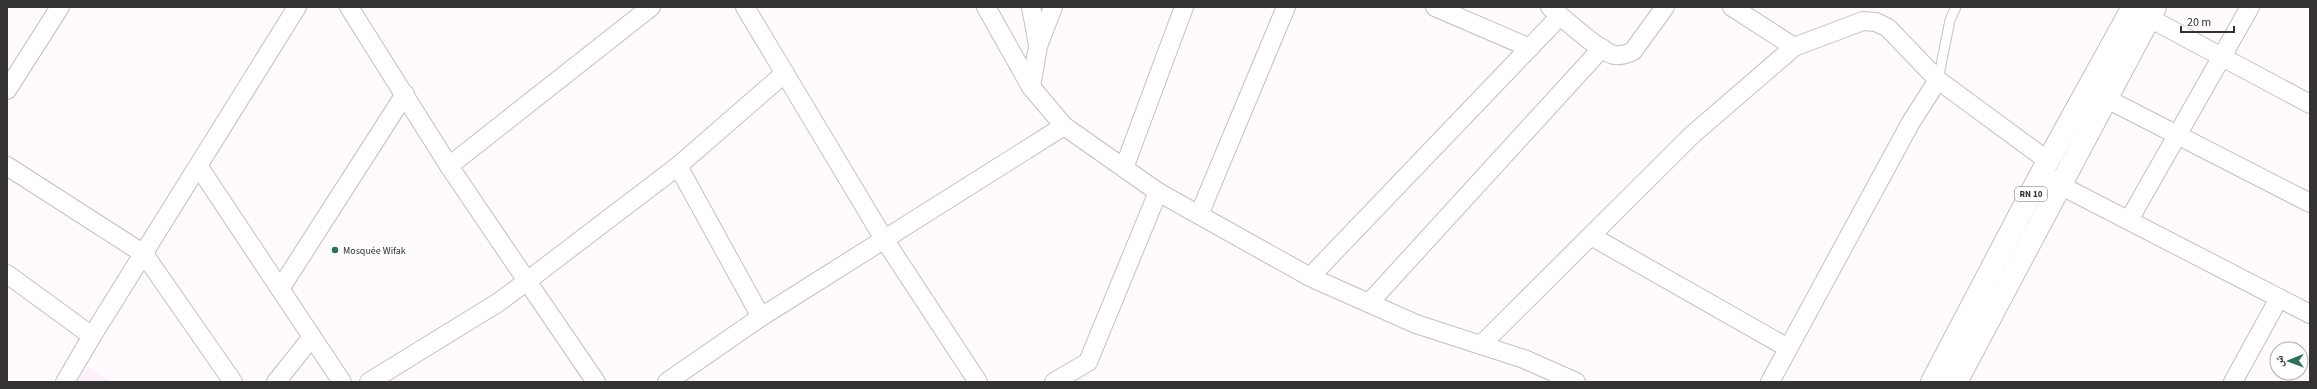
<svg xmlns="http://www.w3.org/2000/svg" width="2317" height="389" viewBox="0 0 2317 389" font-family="'Source Sans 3','Noto Naskh Arabic',sans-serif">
	<rect width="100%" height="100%" fill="#fffafd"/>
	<path fill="#fef0f9" d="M89,367L110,382H78Z"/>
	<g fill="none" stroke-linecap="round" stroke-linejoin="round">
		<g stroke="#c5bfc3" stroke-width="11">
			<path id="service" d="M1938,80L1950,20L1956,7"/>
		</g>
		<g stroke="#c5bfc3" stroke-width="20">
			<g id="minor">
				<path d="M349,7L449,166"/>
				<path d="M745,7L884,239L978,382"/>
				<path d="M986,7L1031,87L1064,126L1158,192L1310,277L1416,324L1524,359L1576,382"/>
				<path d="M1031,7L1038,45"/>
				<path d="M1435,7L1530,48"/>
				<path d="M1550,7C1562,17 1601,53 1615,55C1621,56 1627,54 1633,51L1665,7"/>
				<path d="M1732,7L1794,47"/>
				<path d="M2138,12L2310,104"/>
				<path d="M1031,87L1038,46L1053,7"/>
				<path d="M7,90L60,7"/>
				<path d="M2107,99L2310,203"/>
				<path d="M7,166L144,254L233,382"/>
				<path d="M678,166L761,317"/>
				<path d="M199,167L342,382"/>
				<path d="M1124,168L1184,7"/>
				<path d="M2048,179L2310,314"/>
				<path d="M1199,215L1286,7"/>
				<path d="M2129,220L2250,7"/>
				<path d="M1591,236L1788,348"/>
				<path d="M7,274L92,336L297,7"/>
				<path d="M1310,277L1560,16"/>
				<path d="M280,289L405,94"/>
				<path d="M1369,303L1602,48"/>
				<path d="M1481,345L1692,135L1794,47L1863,21L1876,22L1888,28L1938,80"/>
				<path d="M65,382L92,336"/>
				<path d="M276,382L312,337"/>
				<path d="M369,382L499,302L527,281L449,166L651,7"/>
				<path d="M596,382L527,281L678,166L785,73"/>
				<path d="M667,382L761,317L1064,126"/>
				<path d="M1054,382L1088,362L1158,192"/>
				<path d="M1770,382L1911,122L1938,80L2048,161"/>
				<path d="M2233,382L2279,298"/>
			</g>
		</g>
		<g stroke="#c5bfc3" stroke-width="24">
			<g id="primary">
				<path d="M1932,382L2048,161L2133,7"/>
				<path d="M1956,382L2155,7"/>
			</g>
		</g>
		<use href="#service" stroke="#fff" stroke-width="9"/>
		<use href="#minor" stroke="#fff" stroke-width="18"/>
		<use href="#primary" stroke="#fff" stroke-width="22"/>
	</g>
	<circle fill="#2e6e5c" stroke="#fff" stroke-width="1.5" cx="335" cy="250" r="4"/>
	<g text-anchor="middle" stroke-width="4" stroke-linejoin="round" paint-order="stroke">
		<rect fill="#fff" stroke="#717070" stroke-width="1" x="2015" y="187" width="32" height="14" rx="3"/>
		<g font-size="9" font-weight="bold" fill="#343233">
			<text x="2031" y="197">RN 10</text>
		</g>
		<g font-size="10" fill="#343233" stroke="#fff" text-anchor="start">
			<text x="343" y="254">Mosquée Wifak</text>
		</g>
	</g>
	<rect width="2317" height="389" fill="none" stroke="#343233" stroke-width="16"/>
	<g transform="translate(2289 361) rotate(269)"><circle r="19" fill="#ffffff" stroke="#aeadad"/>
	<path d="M0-3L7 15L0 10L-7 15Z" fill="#2e6e5c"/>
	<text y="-6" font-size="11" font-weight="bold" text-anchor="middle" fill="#343233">ش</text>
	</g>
	<path d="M2181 26v6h53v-6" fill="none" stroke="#343233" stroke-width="2"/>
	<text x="2187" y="26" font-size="12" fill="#343233" stroke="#ffffff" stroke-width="3" paint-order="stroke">20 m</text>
</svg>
